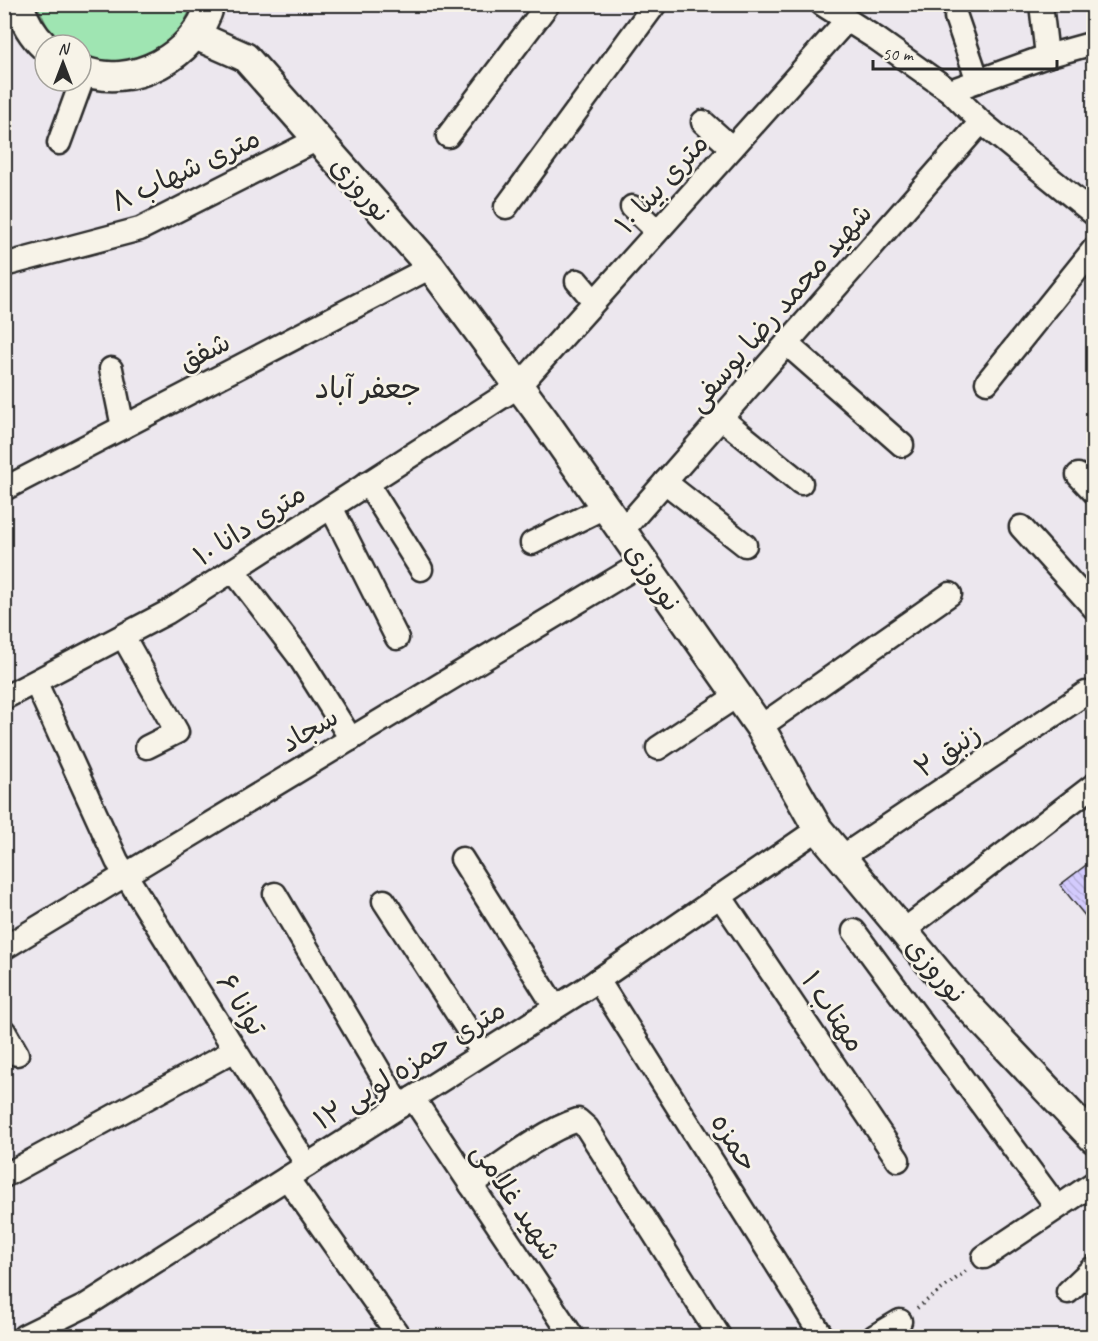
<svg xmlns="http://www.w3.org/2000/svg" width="1098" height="1341" viewBox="0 0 1098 1341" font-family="Caveat,'Playpen Sans Arabic',sans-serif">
	<defs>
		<pattern id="building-back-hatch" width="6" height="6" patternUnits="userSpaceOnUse" patternTransform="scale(1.5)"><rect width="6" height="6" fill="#d3cbfd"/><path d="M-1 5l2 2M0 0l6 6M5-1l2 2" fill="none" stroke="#b5aed9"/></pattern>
	</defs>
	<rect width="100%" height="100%" fill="#ece7ee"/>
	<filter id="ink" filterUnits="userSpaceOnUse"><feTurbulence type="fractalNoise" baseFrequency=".0167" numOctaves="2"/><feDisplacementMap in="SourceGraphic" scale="12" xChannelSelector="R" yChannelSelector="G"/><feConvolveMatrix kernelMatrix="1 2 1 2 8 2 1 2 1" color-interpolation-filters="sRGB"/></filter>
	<g filter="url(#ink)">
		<path fill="#9fe5b2" stroke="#65886e" stroke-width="1.5" d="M37,5H192C176,52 127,74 81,54V45H65L49,30Z"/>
		<path fill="url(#building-back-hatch)" stroke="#2b2b2b" stroke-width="1.5" d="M1094,859V927L1060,885Z"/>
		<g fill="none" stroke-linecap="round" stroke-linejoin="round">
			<g stroke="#2b2b2b" stroke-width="27">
				<g id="minor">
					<path d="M822,4L877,39L950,91L981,122L1094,214"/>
					<path d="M1041,4L1047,56"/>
					<path d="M956,17L978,81"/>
					<path d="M950,91L1047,56L1094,43"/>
					<path d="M703,122L732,148"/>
					<path d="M448,136L548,4"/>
					<path d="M59,143L85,72"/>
					<path d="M506,207L655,4"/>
					<path d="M632,207L657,231"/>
					<path d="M4,265L140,229L318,139"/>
					<path d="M577,281L594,301"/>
					<path d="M787,344L902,445"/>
					<path d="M111,369L123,427"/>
					<path d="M987,382L1094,249"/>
					<path d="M721,418L801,483"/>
					<path d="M1078,475L1094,492"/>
					<path d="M665,482L745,545"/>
					<path d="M367,483L421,569"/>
					<path d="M4,489L431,267"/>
					<path d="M331,507L397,638"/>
					<path d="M1021,527L1094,608"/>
					<path d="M622,531L981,122"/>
					<path d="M532,543L605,507"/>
					<path d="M233,570L298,655L351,739"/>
					<path d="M123,636L177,732L147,747"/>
					<path d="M36,683L117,861L307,1165"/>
					<path d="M4,698L168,612L519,386L847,20"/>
					<path d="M760,727L950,594"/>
					<path d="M658,748L738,695"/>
					<path d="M842,857L1086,693"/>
					<path d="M462,859L555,1007"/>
					<path d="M275,894L400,1106"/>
					<path d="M720,896L898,1160"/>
					<path d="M384,901L483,1053"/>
					<path d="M854,931L1057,1207"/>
					<path d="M903,931L1094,785"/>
					<path d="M4,948L644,562"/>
					<path d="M598,980L822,1336"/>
					<path d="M4,1031L17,1054"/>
					<path d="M413,1098L572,1336"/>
					<path d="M4,1176L235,1050"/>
					<path d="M287,1178L399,1336"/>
					<path d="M471,1185C502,1164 543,1131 578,1120L587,1128L719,1336"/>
					<path d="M984,1257L1094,1183"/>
					<path d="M1068,1292L1094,1267"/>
					<path d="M24,1336L85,1306L588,987L818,829"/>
					<path d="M875,1336L900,1321"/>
				</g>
			</g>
			<g stroke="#2b2b2b" stroke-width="33">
				<g id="tertiary">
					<path d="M19,4C24,21 32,35 45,47"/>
					<path d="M195,35L245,57L431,267L544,420L760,727L818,829L949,986L1094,1139"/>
					<path d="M81,70C131,91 196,56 210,4"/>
				</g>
			</g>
			<path stroke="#2b2b2b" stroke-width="4" stroke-dasharray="1.5 4.5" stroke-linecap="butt" d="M917,1308L966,1271"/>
			<use href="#minor" stroke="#f7f3e8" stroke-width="22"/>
			<use href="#tertiary" stroke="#f7f3e8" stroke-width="28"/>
		</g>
	</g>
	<g text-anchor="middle" stroke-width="5" stroke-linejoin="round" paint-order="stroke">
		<g font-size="28" fill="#2b2b2b" stroke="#f7f3e8">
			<text transform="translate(185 169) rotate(-25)" y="10">۸ متری شهاب</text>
			<text transform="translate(661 183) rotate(-48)" y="10">۱۰ متری بینا</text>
			<text transform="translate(362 189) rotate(49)" y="10">نوروزی</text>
			<text transform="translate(779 307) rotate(-49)" y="10">شهید محمد رضا یوسفی</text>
			<text transform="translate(204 351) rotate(-27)" y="10">شفق</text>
			<text transform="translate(249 524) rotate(-33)" y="10">۱۰ متری دانا</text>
			<text transform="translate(654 577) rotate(55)" y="10">نوروزی</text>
			<text transform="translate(309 729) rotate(-31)" y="10">سجاد</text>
			<text transform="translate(947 750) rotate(-34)" y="10">زنبق ۲</text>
			<text transform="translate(937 970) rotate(49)" y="10">نوروزی</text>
			<text transform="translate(242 1004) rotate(58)" y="10">توانا ۶</text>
			<text transform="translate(834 1011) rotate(56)" y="10">مهتاب ۱</text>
			<text transform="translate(409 1064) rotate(-32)" y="10">۱۲ متری حمزه لویی</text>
			<text transform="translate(735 1142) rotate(58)" y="10">حمزه</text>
			<text transform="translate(517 1201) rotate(56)" y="10">شهید غلامی</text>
		</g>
		<g font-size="30" fill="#2b2b2b" stroke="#f7f3e8">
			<text x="368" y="398">جعفر آباد</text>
		</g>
	</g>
	<rect width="1098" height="1341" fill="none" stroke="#f7f3e8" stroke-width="24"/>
	<rect x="12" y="12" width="1074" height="1317" fill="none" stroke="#2b2b2b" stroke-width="2" filter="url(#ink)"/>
	<g transform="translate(63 63)"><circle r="28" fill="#f7f3e8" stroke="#a5a39c" stroke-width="1.5"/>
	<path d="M0-4.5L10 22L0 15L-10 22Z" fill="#2b2b2b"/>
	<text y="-9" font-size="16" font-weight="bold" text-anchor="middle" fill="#2b2b2b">N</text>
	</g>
	<path d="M873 60v9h184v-9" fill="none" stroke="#2b2b2b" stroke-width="3"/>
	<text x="882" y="60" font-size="18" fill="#2b2b2b" stroke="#f7f3e8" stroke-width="4.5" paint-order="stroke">50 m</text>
</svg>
